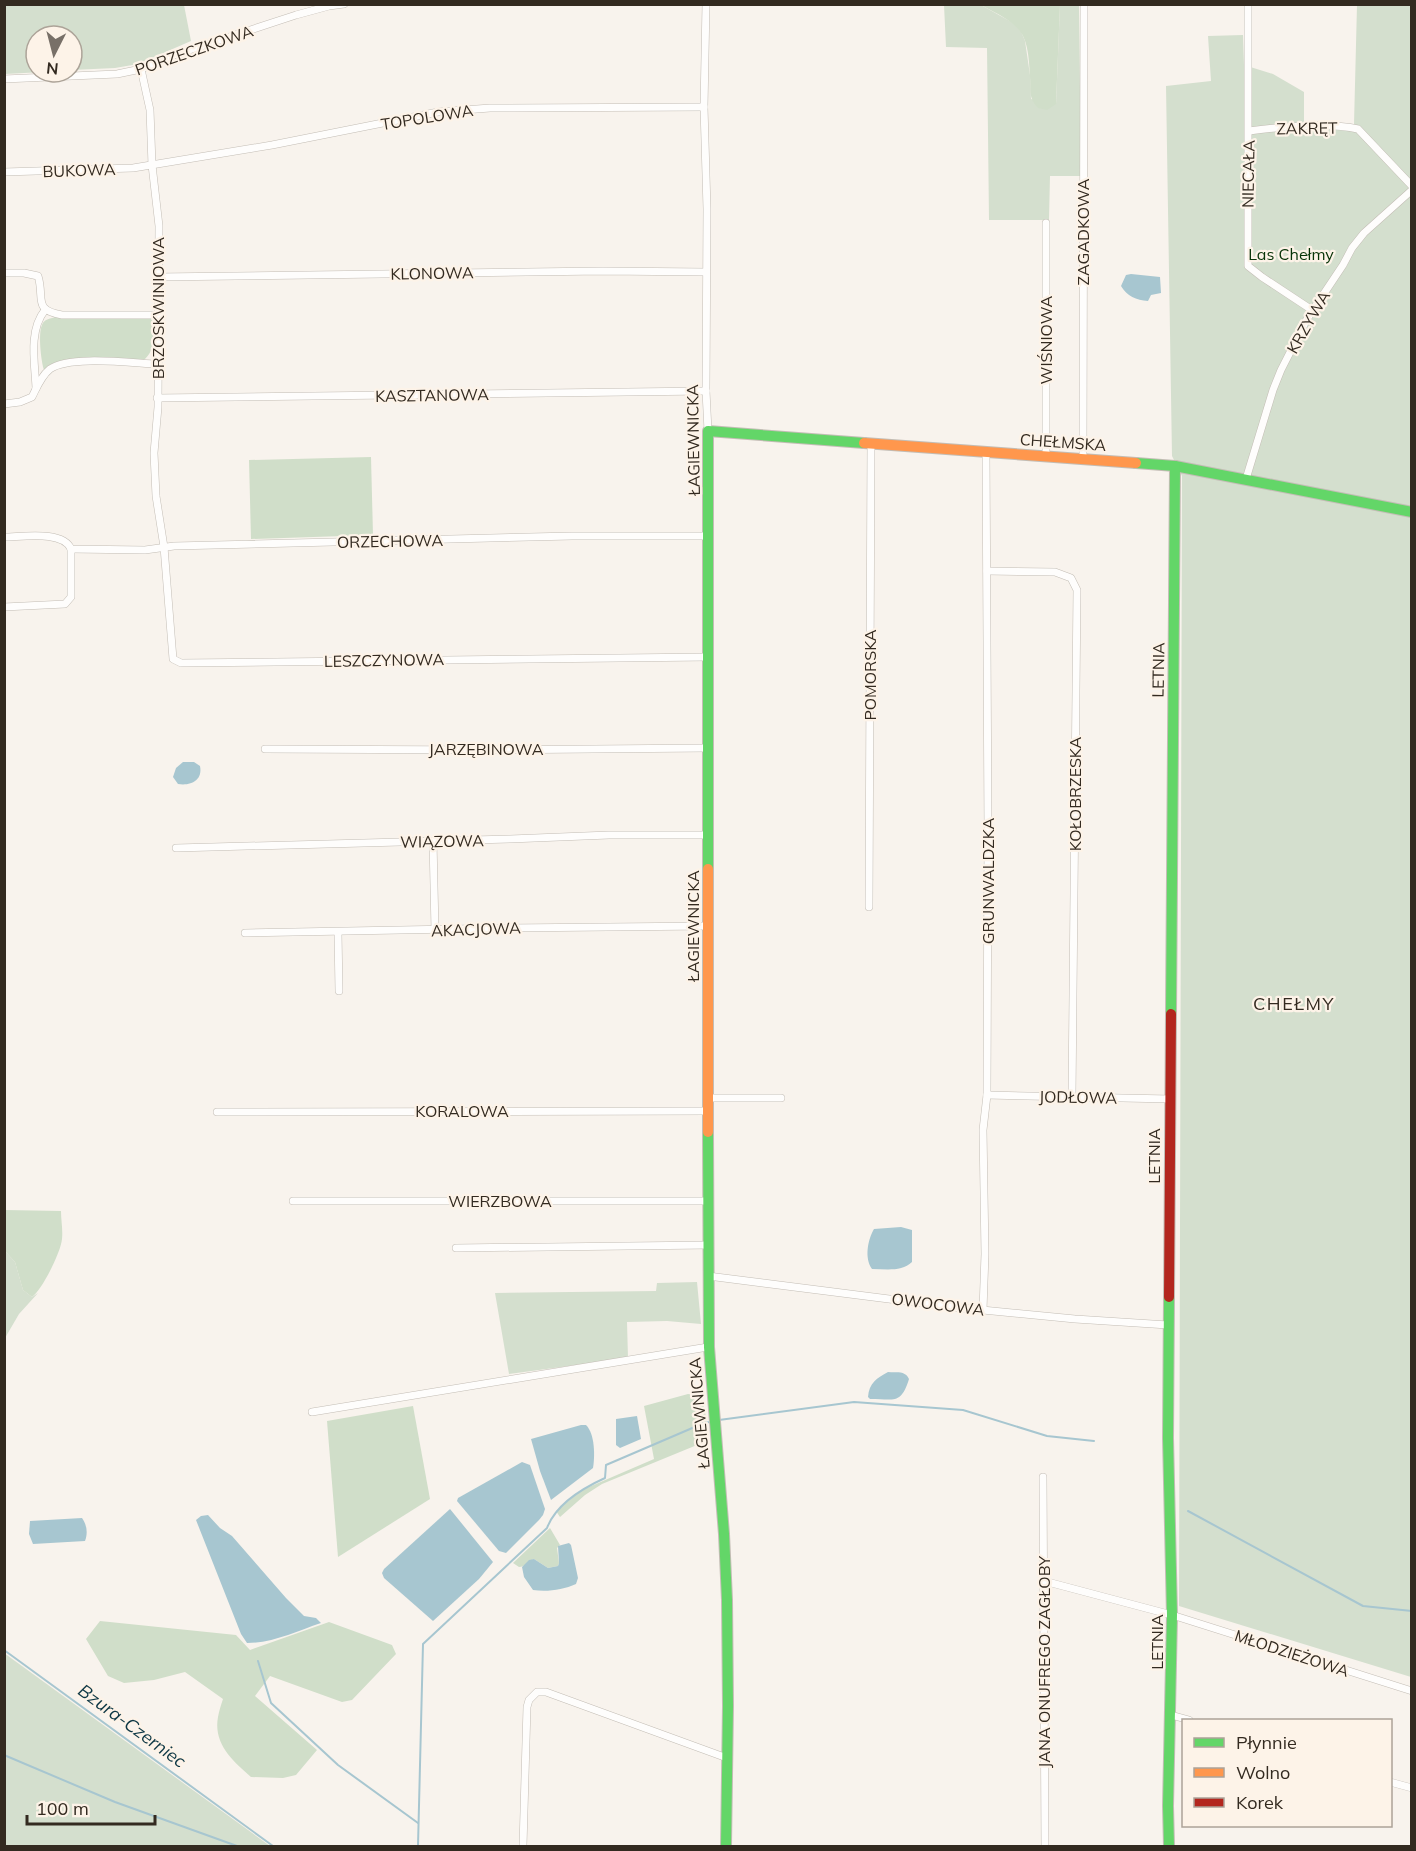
<svg xmlns="http://www.w3.org/2000/svg" width="1416" height="1851" viewBox="0 0 1416 1851" font-family="Mulish,sans-serif">
	<rect width="100%" height="100%" fill="#f8f3ed"/>
	<g fill="#d4dfce">
		<path d="M5,4L184,5L191,41L138,64L115,68L72,70V36H36V72H43L5,74Z"/>
		<path d="M944,5H981L1015,24L1020,29L1025,41L1030,75L1031,99L1056,104L1060,5H1079L1081,176H1050L1049,220H989L987,48L946,47Z"/>
		<path d="M1357,5H1411V1677L1179,1606L1182,476L1172,456L1166,86L1211,81L1208,36L1243,35L1244,65L1273,74L1304,92V123L1354,124Z"/>
		<path d="M5,1251L15,1262L23,1290L32,1297L38,1293L19,1314L5,1338Z"/>
		<path d="M697,1282L701,1324L667,1321L627,1322L628,1358L509,1374L495,1293L656,1291L657,1283Z"/>
		<path d="M4,1653L270,1846H5Z"/>
	</g>
	<g fill="#d0dec9">
		<path d="M981,5H1060L1056,104L1047,110L1038,108C1028,97 1031,91 1030,77C1028,29 1021,26 981,5Z"/>
		<path d="M55,317H148L152,320C156,336 156,349 143,361C119,361 61,352 44,370C41,361 38,333 42,325C44,319 50,319 55,317Z"/>
		<path d="M371,457L373,535L251,539L249,460Z"/>
		<path d="M5,1210L61,1211C61,1220 63,1230 62,1239C61,1252 42,1290 32,1297L23,1290L15,1262L5,1251Z"/>
		<path d="M688,1394L700,1396C706,1412 712,1432 697,1445L602,1484L585,1495L560,1517L556,1511L582,1490L654,1459L644,1406Z"/>
		<path d="M413,1406L430,1499L338,1557L327,1421Z"/>
		<path d="M550,1528L560,1545L557,1548L559,1563L558,1566L548,1568L534,1559C528,1561 525,1567 519,1567L513,1563Z"/>
		<path d="M100,1621L236,1635L250,1650L329,1622L392,1645L396,1654L352,1700L342,1702L270,1676L255,1696L317,1750L296,1775L283,1778L251,1777C233,1761 213,1744 218,1717C219,1711 221,1705 223,1699L185,1672L154,1680L124,1683L108,1676L86,1639Z"/>
	</g>
	<g fill="#a7c6d0">
		<path d="M1131,274L1160,277L1161,293L1151,295L1148,301C1136,300 1127,296 1121,286L1126,275Z"/>
		<path d="M183,762H194L200,766C203,781 190,786 178,784L173,777L176,768Z"/>
		<path d="M901,1227L912,1230V1262C902,1272 886,1269 872,1269C864,1258 868,1239 874,1229Z"/>
		<path d="M888,1372C896,1373 905,1370 909,1379C901,1405 894,1399 870,1399L868,1397C869,1383 877,1378 888,1372Z"/>
		<path d="M637,1416L641,1439L620,1448L616,1445V1419Z"/>
		<path d="M581,1425H586C595,1434 595,1456 593,1468L551,1500L540,1471L531,1439Z"/>
		<path d="M522,1462L530,1465L545,1509L543,1515L539,1520L506,1553L499,1551L457,1501L458,1498Z"/>
		<path d="M450,1509L493,1562L479,1579L433,1621L384,1578L382,1573L384,1569Z"/>
		<path d="M208,1515L220,1528L232,1536L286,1598L304,1616L316,1618L321,1623C297,1631 273,1643 247,1643L241,1634L196,1520L201,1516Z"/>
		<path d="M82,1518C87,1525 88,1533 85,1541L33,1544L29,1534L30,1521Z"/>
		<path d="M569,1543L571,1545L578,1578L576,1584C563,1590 547,1592 533,1590L524,1577L522,1567L529,1560L534,1559L548,1568L558,1566L559,1563L558,1546Z"/>
	</g>
	<g fill="none" stroke-linecap="round" stroke-linejoin="round">
		<g stroke="#a7c6d0" stroke-width="2">
			<path d="M719,1420L854,1402L963,1410L1047,1436L1094,1441"/>
			<path d="M1188,1511L1363,1606L1412,1611"/>
			<path d="M4,1650L273,1846"/>
			<path d="M258,1661L271,1703L338,1765L418,1823"/>
			<path d="M4,1755L115,1802L237,1846"/>
			<path d="M418,1846L423,1644L547,1528C556,1504 583,1488 605,1478L606,1465L704,1423L710,1422"/>
		</g>
		<g stroke="#c3bdb5" stroke-width="8">
			<g id="street">
				<path d="M706,4L704,107L707,209L706,391L708,431"/>
				<path d="M1248,4V266L1262,277L1312,310"/>
				<path d="M141,69L150,110L152,165L159,226L158,407L154,453L156,496L164,547L173,659L181,663L708,657"/>
				<path d="M4,79L117,74L141,69L171,56L296,15L329,6L344,4"/>
				<path d="M1249,131C1279,127 1329,122 1358,129L1412,186"/>
				<path d="M4,172L133,168L272,145L438,112L490,108L704,107"/>
				<path d="M1046,223V456"/>
				<path d="M4,273H24L38,276C45,298 32,310 62,315H157"/>
				<path d="M157,277L603,271L706,272"/>
				<path d="M36,388C35,364 28,331 45,310"/>
				<path d="M157,398L706,391"/>
				<path d="M4,404L20,402L32,397C37,387 41,376 50,369C69,355 132,363 157,364"/>
				<path d="M1083,459L1084,4"/>
				<path d="M1246,479L1273,390L1281,370L1307,319L1343,265L1352,248L1364,233L1412,190"/>
				<path d="M4,537C22,537 63,530 71,549L145,550L174,546L572,536H709"/>
				<path d="M987,571L1055,572L1071,578L1077,590L1072,1096"/>
				<path d="M4,607L65,604L71,597V549"/>
				<path d="M265,749L485,750L708,748"/>
				<path d="M433,841L435,930"/>
				<path d="M176,848L510,839L609,835H708"/>
				<path d="M869,907L871,443"/>
				<path d="M245,933L507,928L708,926"/>
				<path d="M338,933L339,991"/>
				<path d="M987,1095L1170,1099"/>
				<path d="M708,1098H781"/>
				<path d="M217,1112L708,1111"/>
				<path d="M293,1201H708"/>
				<path d="M456,1248L708,1245"/>
				<path d="M708,1276L952,1307L1075,1319L1168,1325"/>
				<path d="M983,1310L985,1254L983,1130L987,1095L988,833L986,452"/>
				<path d="M312,1412L708,1347"/>
				<path d="M1043,1477L1045,1846"/>
				<path d="M1044,1581L1172,1615L1412,1691"/>
				<path d="M1171,1715L1189,1720"/>
				<path d="M1390,1782L1412,1788"/>
				<path d="M523,1846L527,1707L529,1700L537,1692H546L727,1758"/>
			</g>
		</g>
		<g stroke="#c3bdb5" stroke-width="12">
			<g id="fast">
				<path d="M1136,463L1175,466L1412,512"/>
				<path d="M708,869V431L864,443"/>
				<path d="M1171,1014L1175,466"/>
				<path d="M708,1132L709,1347L724,1534L727,1600L728,1706L726,1846"/>
				<path d="M1169,1846L1168,1806L1172,1615L1168,1438L1169,1297"/>
			</g>
		</g>
		<g stroke="#c3bdb5" stroke-width="12">
			<g id="slow">
				<path d="M864,443L1136,463"/>
				<path d="M708,869V1132"/>
			</g>
		</g>
		<g stroke="#c3bdb5" stroke-width="12">
			<path id="jam" d="M1169,1297L1171,1014"/>
		</g>
		<use href="#street" stroke="#fefdfc" stroke-width="7"/>
		<use href="#fast" stroke="#63d668" stroke-width="10"/>
		<use href="#slow" stroke="#ff974d" stroke-width="10"/>
		<use href="#jam" stroke="#b3261e" stroke-width="10"/>
	</g>
	<g text-anchor="middle" stroke-width="4.5" stroke-linejoin="round" paint-order="stroke">
		<g font-size="16" fill="#332a20" stroke="#fdf3e8">
			<text transform="translate(194 50) rotate(-19)" y="6">PORZECZKOWA</text>
			<text transform="translate(427 117) rotate(-9)" y="6">TOPOLOWA</text>
			<text transform="translate(1307 128) rotate(-1)" y="6">ZAKRĘT</text>
			<text transform="translate(79 170) rotate(-2)" y="6">BUKOWA</text>
			<text transform="translate(1248 174) rotate(-89)" y="6">NIECAŁA</text>
			<text transform="translate(1083 232) rotate(-90)" y="6">ZAGADKOWA</text>
			<text transform="translate(432 273) rotate(-1)" y="6">KLONOWA</text>
			<text transform="translate(158 308) rotate(-90)" y="6">BRZOSKWINIOWA</text>
			<text transform="translate(1308 322) rotate(-60)" y="6">KRZYWA</text>
			<text transform="translate(1046 340) rotate(-90)" y="6">WIŚNIOWA</text>
			<text transform="translate(432 395) rotate(-1)" y="6">KASZTANOWA</text>
			<text transform="translate(693 440) rotate(-91)" y="6">ŁAGIEWNICKA</text>
			<text transform="translate(1063 442) rotate(4)" y="6">CHEŁMSKA</text>
			<text transform="translate(390 541) rotate(-1)" y="6">ORZECHOWA</text>
			<text transform="translate(384 660) rotate(-1)" y="6">LESZCZYNOWA</text>
			<text transform="translate(1158 670) rotate(-89)" y="6">LETNIA</text>
			<text transform="translate(870 675) rotate(-90)" y="6">POMORSKA</text>
			<text x="486" y="755">JARZĘBINOWA</text>
			<text transform="translate(1075 794) rotate(-90)" y="6">KOŁOBRZESKA</text>
			<text transform="translate(442 841) rotate(-1)" y="6">WIĄZOWA</text>
			<text transform="translate(988 881) rotate(-90)" y="6">GRUNWALDZKA</text>
			<text transform="translate(693 926) rotate(-90)" y="6">ŁAGIEWNICKA</text>
			<text transform="translate(476 929) rotate(-2)" y="6">AKACJOWA</text>
			<text transform="translate(1078 1097) rotate(1)" y="6">JODŁOWA</text>
			<text x="462" y="1117">KORALOWA</text>
			<text transform="translate(1154 1156) rotate(-90)" y="6">LETNIA</text>
			<text x="500" y="1207">WIERZBOWA</text>
			<text transform="translate(938 1304) rotate(7)" y="6">OWOCOWA</text>
			<text transform="translate(699 1413) rotate(-95)" y="6">ŁAGIEWNICKA</text>
			<text transform="translate(1157 1642) rotate(-90)" y="6">LETNIA</text>
			<text transform="translate(1292 1653) rotate(18)" y="6">MŁODZIEŻOWA</text>
			<text transform="translate(1044 1662) rotate(-90)" y="6">JANA ONUFREGO ZAGŁOBY</text>
		</g>
		<g font-size="16" fill="#073307" stroke="#fdf3e8">
			<text x="1291" y="260">Las Chełmy</text>
		</g>
		<g font-size="18" letter-spacing="1.5" fill="#332a20" stroke="#fdf3e8">
			<text x="1294" y="1010">CHEŁMY</text>
		</g>
		<g font-size="18" font-style="italic" fill="#0d3745" stroke="#fdf3e8">
			<text transform="translate(132 1726) rotate(36)" y="6">Bzura-Czerniec</text>
		</g>
	</g>
	<rect width="1416" height="1851" fill="none" stroke="#332a20" stroke-width="12"/>
	<rect x="1182" y="1719" width="210" height="108" fill="#fdf3e8" stroke="#aca398" stroke-width="1.5"/>
	<rect x="1194" y="1738" width="30" height="9" fill="#63d668" stroke="#aca398" stroke-width="1.5"/>
	<text x="1236" y="1749" font-size="18" fill="#332a20">Płynnie</text>
	<rect x="1194" y="1768" width="30" height="9" fill="#ff974d" stroke="#aca398" stroke-width="1.5"/>
	<text x="1236" y="1779" font-size="18" fill="#332a20">Wolno</text>
	<rect x="1194" y="1798" width="30" height="9" fill="#b3261e" stroke="#aca398" stroke-width="1.5"/>
	<text x="1236" y="1809" font-size="18" fill="#332a20">Korek</text>
	<g transform="translate(54 54) rotate(186)"><circle r="28" fill="#fdf3e8" stroke="#aca398" stroke-width="1.5"/>
	<path d="M0-4.5L10 22L0 15L-10 22Z" fill="#787068"/>
	<text y="-9" font-size="16" font-weight="bold" text-anchor="middle" fill="#332a20">N</text>
	</g>
	<path d="M27 1815v9h128v-9" fill="none" stroke="#332a20" stroke-width="3"/>
	<text x="36" y="1815" font-size="18" fill="#332a20" stroke="#fdf3e8" stroke-width="4.5" paint-order="stroke">100 m</text>
</svg>
